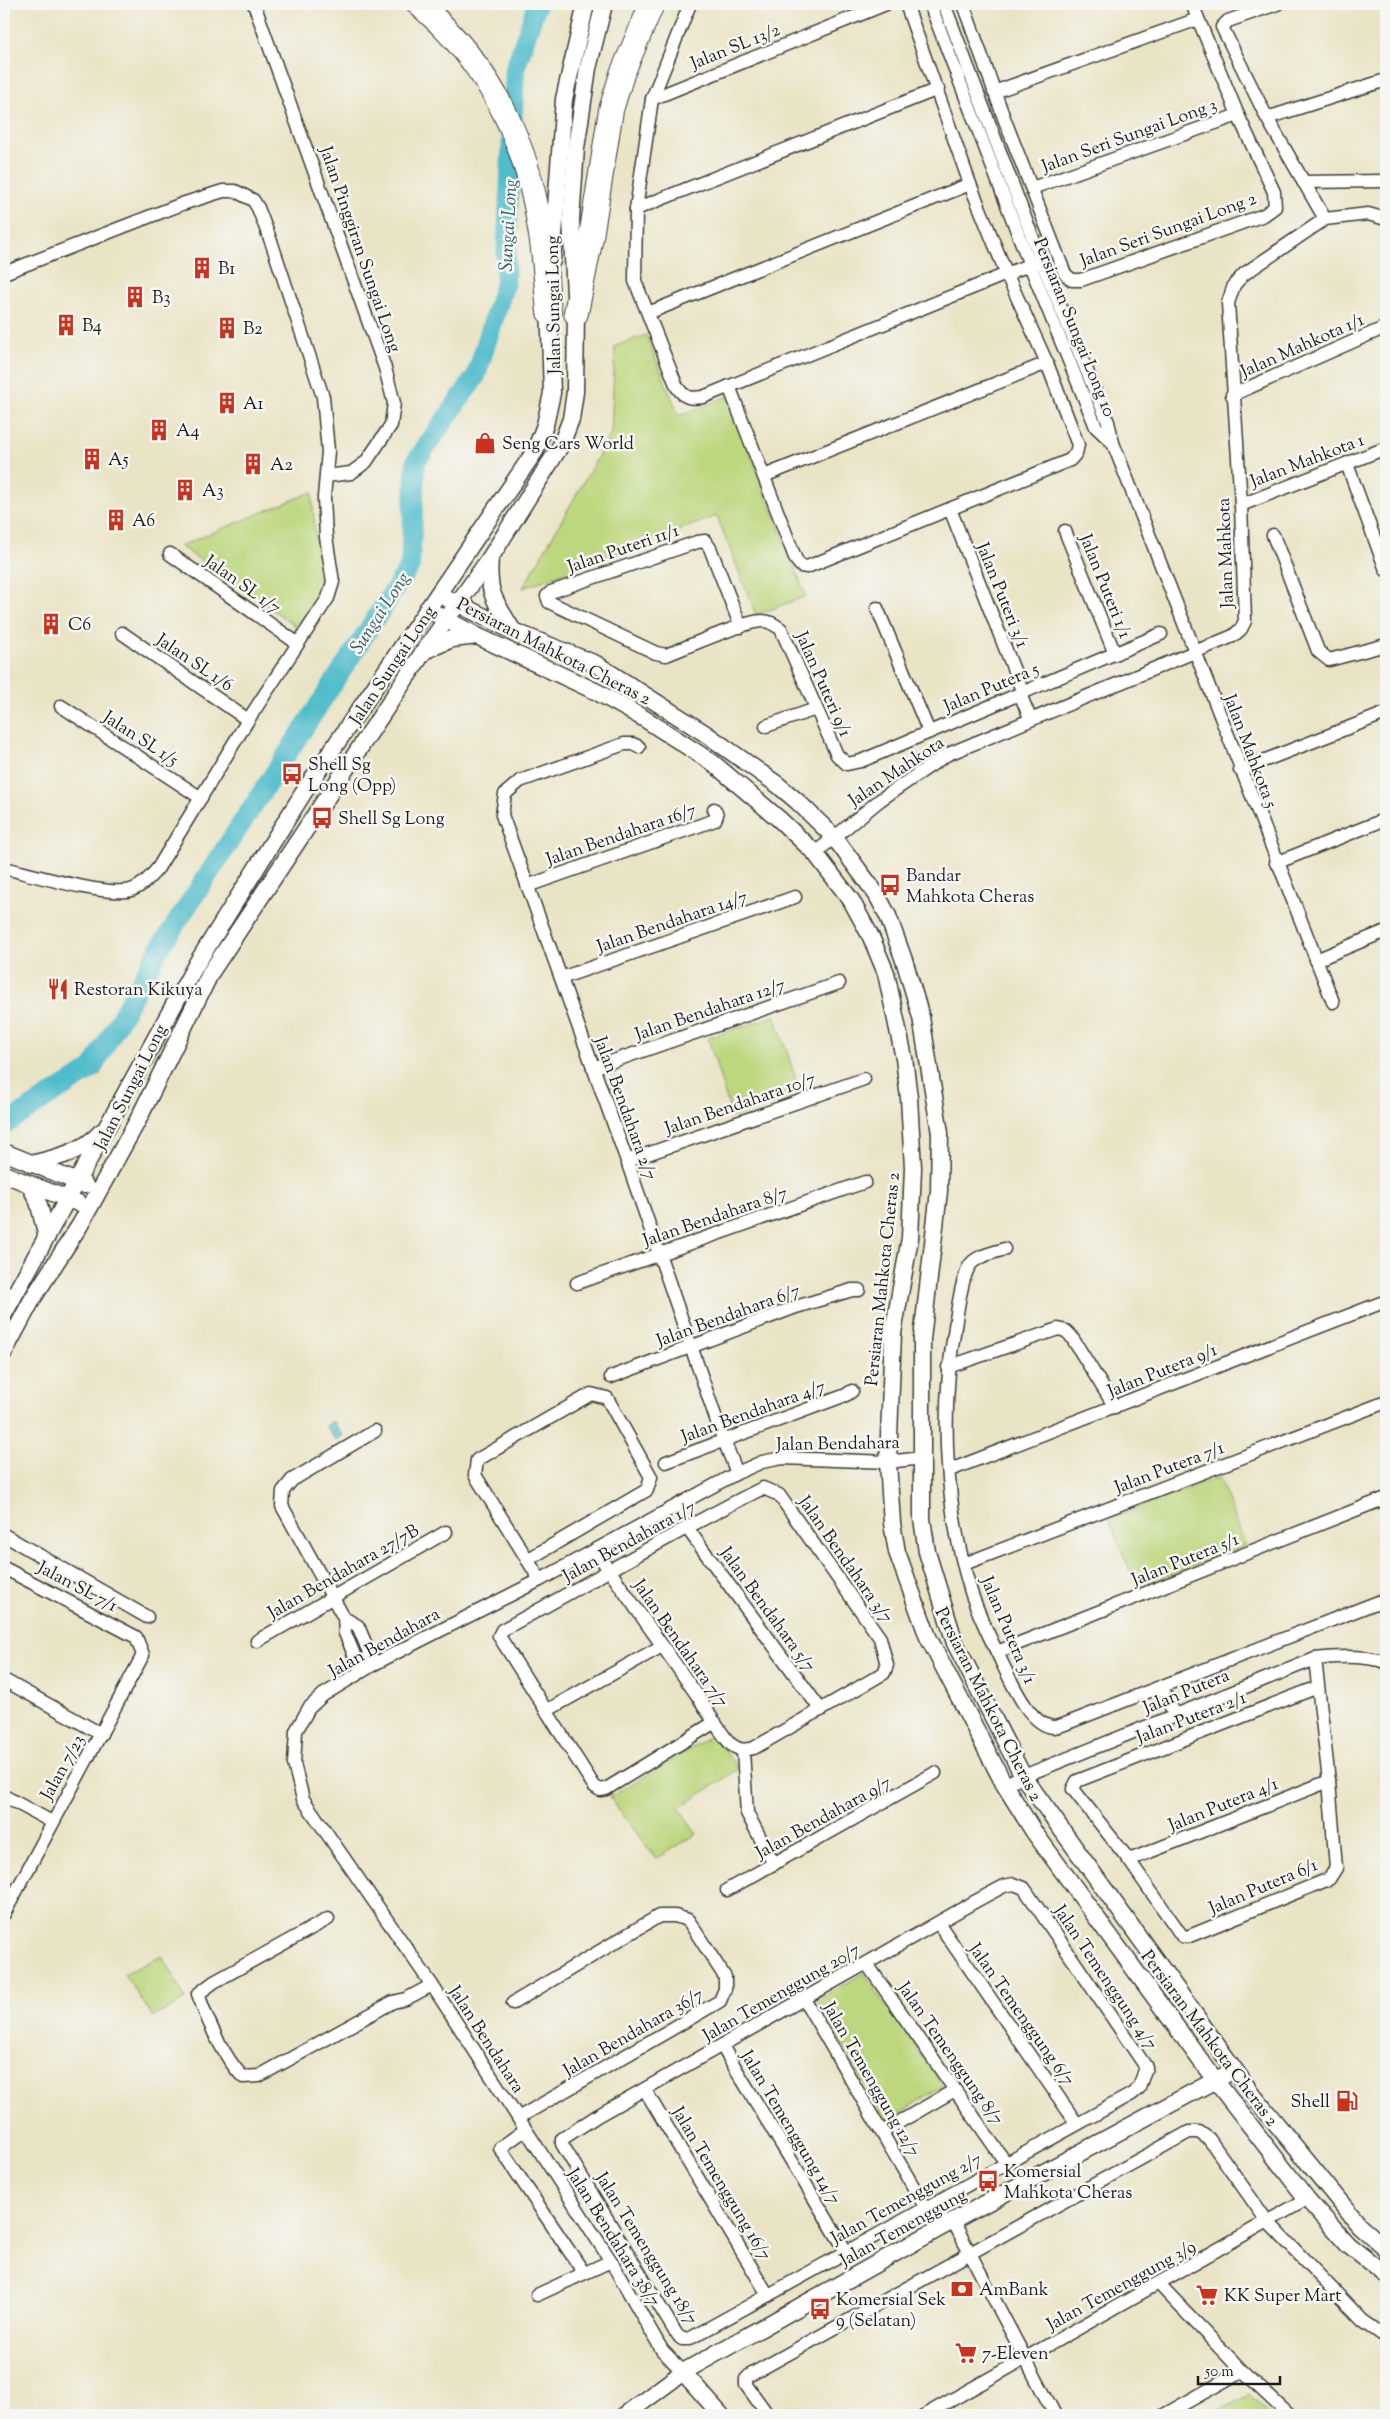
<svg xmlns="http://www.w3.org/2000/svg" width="1390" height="2419" viewBox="0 0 1390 2419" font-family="'Sorts Mill Goudy',serif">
	<rect width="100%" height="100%" fill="#f6f6f2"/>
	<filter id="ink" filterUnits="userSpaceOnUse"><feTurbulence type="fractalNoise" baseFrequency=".02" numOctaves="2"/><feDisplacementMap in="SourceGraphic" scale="10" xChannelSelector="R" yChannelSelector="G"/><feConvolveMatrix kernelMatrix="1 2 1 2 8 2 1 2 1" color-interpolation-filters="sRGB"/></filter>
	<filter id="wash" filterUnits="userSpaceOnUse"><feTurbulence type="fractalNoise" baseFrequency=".0096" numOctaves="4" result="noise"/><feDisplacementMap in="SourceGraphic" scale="20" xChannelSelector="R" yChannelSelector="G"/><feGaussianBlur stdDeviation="1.12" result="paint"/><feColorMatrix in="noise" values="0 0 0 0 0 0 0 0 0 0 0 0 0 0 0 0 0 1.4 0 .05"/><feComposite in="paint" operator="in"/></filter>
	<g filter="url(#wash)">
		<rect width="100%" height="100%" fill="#eae4c6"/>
		<g fill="#bcd77d" stroke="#6c7a4c">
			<path d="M646,335L679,416L728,396L806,596L756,615L717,516L523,588L611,434L615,346Z"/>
			<path d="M312,492L315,536L325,571V594L300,629L180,546Z"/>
			<path d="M775,1016L801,1094L732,1117L708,1038Z"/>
			<path d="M1219,1477L1246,1546L1137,1588L1109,1519Z"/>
			<path d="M713,1735L739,1769L679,1808L697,1834L656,1859L610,1797Z"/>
			<path d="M162,1956L186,2000L153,2017L124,1974Z"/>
			<path d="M864,1973L943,2086L886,2121L817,2000Z"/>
			<path d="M1249,2394L1271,2415H1209Z"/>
		</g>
		<path fill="#50bccb" stroke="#366c74" d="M333,1421L343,1436L335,1440L325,1426Z"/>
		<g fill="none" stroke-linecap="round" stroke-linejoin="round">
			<path stroke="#50bccb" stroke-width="20" d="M4,1125L92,1069L158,951L410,566L416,461L476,376L505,283L515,69L537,4"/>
		</g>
	</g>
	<g filter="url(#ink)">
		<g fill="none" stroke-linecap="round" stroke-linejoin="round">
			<g stroke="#3b3a36" stroke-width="15">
				<g id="minor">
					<path d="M254,4L385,368L394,403L391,425L366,462L351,473L326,476"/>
					<path d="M690,4L652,99L636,209L635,281L677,387C685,398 689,399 703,397L1041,260"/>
					<path d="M930,4L1030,265L1096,427L1113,443"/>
					<path d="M944,4L1041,260L1108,422L1113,443L1333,1002"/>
					<path d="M963,4L1004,118L1065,274L1072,280H1081L1264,215L1275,207L1274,192L1238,115L1192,4"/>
					<path d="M1277,4L1228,21L1222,27L1223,29L1267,118L1325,219"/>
					<path d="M994,92L1198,19"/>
					<path d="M652,99L886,4"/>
					<path d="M1267,118L1386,80"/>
					<path d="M1303,182L1386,181"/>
					<path d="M1032,188L1238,115"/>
					<path d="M636,209L938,89"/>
					<path d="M4,273L182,204L223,191H235L253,200L258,208L272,244L323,397L328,451L324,498L326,537L333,582L328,598L248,720L158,868C150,877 143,886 131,890C108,897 30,874 4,868"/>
					<path d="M648,313L970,184"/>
					<path d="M729,386L796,560L801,566L807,567L1070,460L1076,453L1078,445L1047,363L1007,275L970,184L906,4"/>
					<path d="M1232,395L1386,327"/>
					<path d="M1347,464L1386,570"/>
					<path d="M764,476L1047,363"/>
					<path d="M1241,505L1386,448"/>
					<path d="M950,509L1023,693"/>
					<path d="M1065,531L1115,654"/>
					<path d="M1273,535L1318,651L1329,660L1386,645"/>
					<path d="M170,554L297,643"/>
					<path d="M877,608L929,732"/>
					<path d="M741,627L710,548L705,541L697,542L551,592L547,596L549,602L656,653L666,655C685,648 747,620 763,621C770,621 775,625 781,629L837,755L847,764L861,761L1161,634"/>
					<path d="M122,633L248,720"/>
					<path d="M1020,694L1030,718"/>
					<path d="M61,706L201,798"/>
					<path d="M766,726L816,709"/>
					<path d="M639,747L633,744H624L520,781L505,794L502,815L627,1161L721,1433L737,1473"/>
					<path d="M1240,770L1386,713"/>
					<path d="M815,853L880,800L946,755L1233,636L1241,629L1245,621L1241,505L1228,303L1234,285L1244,274L1325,219L1368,214L1386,219"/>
					<path d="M1276,863L1386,819"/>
					<path d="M527,886L715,820L717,815L714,809"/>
					<path d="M1316,960L1386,931"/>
					<path d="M561,978L795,897"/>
					<path d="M593,1068L839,983"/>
					<path d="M627,1161L864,1079"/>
					<path d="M1004,1249C994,1253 977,1255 970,1265C962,1276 957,1312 955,1327C940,1414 945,1507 971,1592C979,1617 992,1641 1003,1665C1012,1683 1030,1726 1054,1727C1057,1727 1062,1725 1065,1724L1386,1599"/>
					<path d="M577,1283L865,1182"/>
					<path d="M948,1367L1058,1329L1066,1331L1071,1336L1115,1407"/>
					<path d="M611,1377L796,1307L852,1290H859"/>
					<path d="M666,1462L846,1395L852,1391"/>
					<path d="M950,1470L1386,1301"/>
					<path d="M687,1528L821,1710"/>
					<path d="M4,1535L147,1617"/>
					<path d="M595,1550C629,1599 663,1647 697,1695C705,1707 723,1738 732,1745C740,1751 745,1750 754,1748L884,1673L887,1665L880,1638L779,1495L763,1488C674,1532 589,1583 502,1630L499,1636L594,1786L600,1790L606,1789L715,1722"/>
					<path d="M527,1560L647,1490L651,1477L607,1398L591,1394L477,1460L475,1475L540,1580"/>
					<path d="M964,1564L1386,1402"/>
					<path d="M4,1568L136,1637L143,1655L4,1914"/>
					<path d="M344,1618L358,1626L374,1664"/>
					<path d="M257,1641L446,1532"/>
					<path d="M997,1652L1386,1498"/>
					<path d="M1315,1659L1329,1781L1336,1868L1329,1879L1187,1937L1182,1936L1129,1860L1073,1789L1077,1781L1318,1687"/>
					<path d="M361,1671L345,1633L344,1618L282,1506L283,1491L292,1480L375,1431"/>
					<path d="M4,1680L101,1734"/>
					<path d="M1162,1687L1174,1714"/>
					<path d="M546,1711L662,1646"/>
					<path d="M743,1751L747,1813L774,1864"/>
					<path d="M1004,1784L1315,1659C1339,1656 1363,1655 1386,1662"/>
					<path d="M4,1796L52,1822"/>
					<path d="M1129,1860L1329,1781"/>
					<path d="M1014,1884L1024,1888L1146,2067L1139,2088L1132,2094L689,2339H682L677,2335L562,2144V2139L597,2116L976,1901L1004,1886Z"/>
					<path d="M727,1890L935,1773"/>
					<path d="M328,1919L214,1982L198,1994C207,2020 224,2058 243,2077L259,2076L393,2002L406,1999L432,1985"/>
					<path d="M939,1924L1077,2124"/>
					<path d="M867,1964L1006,2163"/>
					<path d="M804,1999L938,2229"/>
					<path d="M513,2003L659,1916H675L688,1920L725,1977V1989L720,2001L518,2118"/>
					<path d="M722,2046L846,2251"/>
					<path d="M645,2090L768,2295"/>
					<path d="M525,2130L500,2148L584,2273"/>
					<path d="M882,2132L955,2090"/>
					<path d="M953,2221L1055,2415"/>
					<path d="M1159,2284L1242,2371L1289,2415"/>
					<path d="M537,2295L611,2261"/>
					<path d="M683,2372L662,2350L611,2261L432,1985L303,1799L294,1764L296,1731L309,1708L323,1695L374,1664L540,1580L737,1473L762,1462L782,1458L888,1462L922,1458"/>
					<path d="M768,2415L746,2385V2379L750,2375L1189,2132H1199L1209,2139L1267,2221L1363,2321L1386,2337"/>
					<path d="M925,2415L1307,2199"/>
					<path d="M1164,2415L1242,2371"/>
				</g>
			</g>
			<g stroke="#3b3a36" stroke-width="19">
				<g id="tertiary">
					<path d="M552,261L564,99L586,4"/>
					<path d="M490,558C487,594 495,601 513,631"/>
					<path d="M438,594L513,631L596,664L706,734L778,785L798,802L834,837L877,895L888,916L905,963L921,1017L940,1133L939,1191L922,1339V1519L927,1552L955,1643L1023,1776L1252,2094L1359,2225L1386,2249"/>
					<path d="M427,609L477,636L597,692L645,719L713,763L779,819L815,853L851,900L871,937L886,973L904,1058L909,1098L913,1168L910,1238L893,1333L888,1462L892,1523L897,1552L928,1637L1004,1784L1034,1832L1215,2080L1307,2199L1348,2245L1386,2275"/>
					<path d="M424,651L452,639L477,636"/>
					<path d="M4,1152L85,1185"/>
					<path d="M31,1164C56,1158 83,1152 101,1132"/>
					<path d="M4,1174L78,1203"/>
					<path d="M29,1184L38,1201L47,1237"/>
					<path d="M4,1314L197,963L309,784L535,451L545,425L552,393L549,303"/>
					<path d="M4,1352L33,1298L80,1225L138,1120L211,972L424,651L490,558L561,445L571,419L575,392L576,313L571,219L576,148L588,68L604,4"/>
					<path d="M683,2372L721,2415"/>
					<path d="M625,2415L683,2372L938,2229L1225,2075"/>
				</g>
			</g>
			<g stroke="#3b3a36" stroke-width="26">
				<g id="motorway">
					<path d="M419,4C488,63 527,139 540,229C545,256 546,284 549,312"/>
					<path d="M576,313L591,237L611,110L622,74L652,4"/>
				</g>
			</g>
			<use href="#minor" stroke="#fff" stroke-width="12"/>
			<use href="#tertiary" stroke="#fff" stroke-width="16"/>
			<use href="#motorway" stroke="#fff" stroke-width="24"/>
		</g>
	</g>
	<defs>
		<g id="building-bare" transform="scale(1.725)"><path d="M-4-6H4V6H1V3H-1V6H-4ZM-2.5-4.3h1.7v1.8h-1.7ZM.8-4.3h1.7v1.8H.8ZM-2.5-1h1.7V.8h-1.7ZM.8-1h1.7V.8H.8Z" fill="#c8321e" stroke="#f6f6f2" stroke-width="2.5" paint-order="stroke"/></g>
		<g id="shop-bare" transform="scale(1.725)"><path d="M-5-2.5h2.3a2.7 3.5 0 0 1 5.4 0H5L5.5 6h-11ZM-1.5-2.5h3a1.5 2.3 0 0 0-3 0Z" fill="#c8321e" stroke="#f6f6f2" stroke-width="2.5" paint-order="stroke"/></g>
		<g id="bus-bare" transform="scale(1.725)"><path d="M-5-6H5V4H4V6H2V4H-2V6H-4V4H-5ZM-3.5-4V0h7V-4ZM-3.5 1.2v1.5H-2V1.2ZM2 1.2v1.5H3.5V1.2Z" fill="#c8321e" stroke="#f6f6f2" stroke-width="2.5" paint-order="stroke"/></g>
		<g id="restaurant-bare" transform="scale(1.725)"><path d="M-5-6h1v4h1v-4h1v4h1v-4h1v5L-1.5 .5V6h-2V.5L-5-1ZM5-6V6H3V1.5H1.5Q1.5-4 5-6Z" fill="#c8321e" stroke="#f6f6f2" stroke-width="2.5" paint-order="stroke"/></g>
		<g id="fuel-bare" transform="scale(1.725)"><path d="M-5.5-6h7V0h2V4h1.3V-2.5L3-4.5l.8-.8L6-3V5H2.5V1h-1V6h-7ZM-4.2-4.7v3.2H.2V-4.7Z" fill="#c8321e" stroke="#f6f6f2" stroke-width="2.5" paint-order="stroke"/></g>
		<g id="bank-bare" transform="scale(1.725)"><path d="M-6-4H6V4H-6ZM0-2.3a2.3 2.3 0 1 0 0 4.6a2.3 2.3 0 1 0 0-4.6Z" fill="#c8321e" stroke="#f6f6f2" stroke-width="2.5" paint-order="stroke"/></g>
		<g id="supermarket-bare" transform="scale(1.725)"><path d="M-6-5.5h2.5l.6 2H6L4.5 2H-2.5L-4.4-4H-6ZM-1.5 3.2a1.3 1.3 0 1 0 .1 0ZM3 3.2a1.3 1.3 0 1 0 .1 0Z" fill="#c8321e" stroke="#f6f6f2" stroke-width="2.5" paint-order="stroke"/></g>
	</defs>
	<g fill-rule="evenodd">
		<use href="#building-bare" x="202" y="268"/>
		<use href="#building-bare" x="135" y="297"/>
		<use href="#building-bare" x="66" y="325"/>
		<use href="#building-bare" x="227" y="328"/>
		<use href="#building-bare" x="227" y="403"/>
		<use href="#building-bare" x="159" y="430"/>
		<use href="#shop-bare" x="485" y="443"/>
		<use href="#building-bare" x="92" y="459"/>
		<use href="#building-bare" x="253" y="464"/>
		<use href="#building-bare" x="185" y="490"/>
		<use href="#building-bare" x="116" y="520"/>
		<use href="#building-bare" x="51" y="624"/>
		<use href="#bus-bare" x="292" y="774"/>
		<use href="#bus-bare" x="322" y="818"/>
		<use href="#bus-bare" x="890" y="885"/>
		<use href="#restaurant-bare" x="58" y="989"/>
		<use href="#fuel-bare" x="1347" y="2101"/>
		<use href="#bus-bare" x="988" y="2181"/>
		<use href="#bank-bare" x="962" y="2289"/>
		<use href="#supermarket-bare" x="1207" y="2295"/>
		<use href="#bus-bare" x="820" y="2309"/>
		<use href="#supermarket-bare" x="966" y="2353"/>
	</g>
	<g text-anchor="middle" stroke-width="5" stroke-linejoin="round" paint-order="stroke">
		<g font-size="18" fill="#1c1c1c" stroke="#f6f6f2">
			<text transform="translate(735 46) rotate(-22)" y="6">Jalan SL 13/2</text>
			<text transform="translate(1129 135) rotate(-20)" y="6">Jalan Seri Sungai Long 3</text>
			<text transform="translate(1168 229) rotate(-20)" y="6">Jalan Seri Sungai Long 2</text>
			<text transform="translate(361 249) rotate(71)" y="6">Jalan Pinggiran Sungai Long</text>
			<text transform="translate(553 305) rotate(-91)" y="6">Jalan Sungai Long</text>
			<text transform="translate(1075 327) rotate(68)" y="6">Persiaran Sungai Long 10</text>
			<text transform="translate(1302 345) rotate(-24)" y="6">Jalan Mahkota 1/1</text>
			<text transform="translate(1307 460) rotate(-21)" y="6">Jalan Mahkota 1</text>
			<text transform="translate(623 548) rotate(-19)" y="6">Jalan Puteri 11/1</text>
			<text transform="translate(1225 553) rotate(-92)" y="6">Jalan Mahkota</text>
			<text transform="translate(243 584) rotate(35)" y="6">Jalan SL 1/7</text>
			<text transform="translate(1106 586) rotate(68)" y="6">Jalan Puteri 1/1</text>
			<text transform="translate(1003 595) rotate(68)" y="6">Jalan Puteri 3/1</text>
			<text transform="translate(554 651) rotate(27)" y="6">Persiaran Mahkota Cheras 2</text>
			<text transform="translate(195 662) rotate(34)" y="6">Jalan SL 1/6</text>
			<text transform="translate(392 665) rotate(-56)" y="6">Jalan Sungai Long</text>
			<text transform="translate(824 684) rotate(66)" y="6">Jalan Puteri 9/1</text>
			<text transform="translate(991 687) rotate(-23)" y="6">Jalan Putera 5</text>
			<text transform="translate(141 738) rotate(33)" y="6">Jalan SL 1/5</text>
			<text transform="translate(1251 751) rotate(69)" y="6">Jalan Mahkota 5</text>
			<text transform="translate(896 771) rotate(-34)" y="6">Jalan Mahkota</text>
			<text transform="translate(621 834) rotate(-19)" y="6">Jalan Bendahara 16/7</text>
			<text transform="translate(672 921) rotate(-19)" y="6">Jalan Bendahara 14/7</text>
			<text transform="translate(710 1009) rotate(-19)" y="6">Jalan Bendahara 12/7</text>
			<text transform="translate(130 1087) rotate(-63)" y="6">Jalan Sungai Long</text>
			<text transform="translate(740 1103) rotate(-19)" y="6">Jalan Bendahara 10/7</text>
			<text transform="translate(626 1108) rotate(70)" y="6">Jalan Bendahara 2/7</text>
			<text transform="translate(715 1216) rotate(-19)" y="6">Jalan Bendahara 8/7</text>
			<text transform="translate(882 1279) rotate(-84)" y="6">Persiaran Mahkota Cheras 2</text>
			<text transform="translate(728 1315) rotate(-20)" y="6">Jalan Bendahara 6/7</text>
			<text transform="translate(1162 1370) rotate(-22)" y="6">Jalan Putera 9/1</text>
			<text transform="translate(753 1411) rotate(-20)" y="6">Jalan Bendahara 4/7</text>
			<text transform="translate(838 1443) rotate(-1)" y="6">Jalan Bendahara</text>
			<text transform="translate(1169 1467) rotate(-21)" y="6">Jalan Putera 7/1</text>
			<text transform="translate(629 1541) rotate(-29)" y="6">Jalan Bendahara 1/7</text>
			<text transform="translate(846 1559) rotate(55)" y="6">Jalan Bendahara 3/7</text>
			<text transform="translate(1185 1559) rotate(-22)" y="6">Jalan Putera 5/1</text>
			<text transform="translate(343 1571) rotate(-30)" y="6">Jalan Bendahara 27/7B</text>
			<text transform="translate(78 1586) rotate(28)" y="6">Jalan SL 7/1</text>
			<text transform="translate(768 1609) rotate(54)" y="6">Jalan Bendahara 5/7</text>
			<text transform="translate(1009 1630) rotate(67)" y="6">Jalan Putera 3/1</text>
			<text transform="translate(384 1642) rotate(-29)" y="6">Jalan Bendahara</text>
			<text transform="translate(681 1643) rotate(55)" y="6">Jalan Bendahara 7/7</text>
			<text transform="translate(1186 1691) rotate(-22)" y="6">Jalan Putera</text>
			<text transform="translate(989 1704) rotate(63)" y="6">Persiaran Mahkota Cheras 2</text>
			<text transform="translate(1191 1717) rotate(-21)" y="6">Jalan Putera 2/1</text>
			<text transform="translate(62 1767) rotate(-61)" y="6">Jalan 7/23</text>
			<text transform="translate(1223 1804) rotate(-22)" y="6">Jalan Putera 4/1</text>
			<text transform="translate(823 1817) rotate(-29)" y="6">Jalan Bendahara 9/7</text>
			<text transform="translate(1263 1886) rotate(-23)" y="6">Jalan Putera 6/1</text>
			<text transform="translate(1106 1977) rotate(56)" y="6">Jalan Temenggung 4/7</text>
			<text transform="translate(781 1992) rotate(-30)" y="6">Jalan Temenggung 20/7</text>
			<text transform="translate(1022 2014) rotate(55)" y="6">Jalan Temenggung 6/7</text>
			<text transform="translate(633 2032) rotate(-30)" y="6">Jalan Bendahara 36/7</text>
			<text transform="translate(1210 2038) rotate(53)" y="6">Persiaran Mahkota Cheras 2</text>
			<text transform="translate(487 2039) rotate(57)" y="6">Jalan Bendahara</text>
			<text transform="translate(951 2053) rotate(55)" y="6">Jalan Temenggung 8/7</text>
			<text transform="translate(872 2079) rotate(60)" y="6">Jalan Temenggung 12/7</text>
			<text transform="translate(791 2127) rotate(59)" y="6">Jalan Temenggung 14/7</text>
			<text transform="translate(722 2183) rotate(59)" y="6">Jalan Temenggung 16/7</text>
			<text transform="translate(906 2198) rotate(-29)" y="6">Jalan Temenggung 2/7</text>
			<text transform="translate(903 2227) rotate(-29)" y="6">Jalan Temenggung</text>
			<text transform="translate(614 2237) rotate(58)" y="6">Jalan Bendahara 38/7</text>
			<text transform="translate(647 2248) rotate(58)" y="6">Jalan Temenggung 18/7</text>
			<text transform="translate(1121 2285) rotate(-29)" y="6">Jalan Temenggung 3/9</text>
		</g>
		<g font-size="18" fill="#1c1c1c" stroke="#f6f6f2" text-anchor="start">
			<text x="218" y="274">B1</text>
			<text x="152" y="303">B3</text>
			<text x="82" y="331">B4</text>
			<text x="243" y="334">B2</text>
			<text x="243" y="409">A1</text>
			<text x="176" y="436">A4</text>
			<text x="502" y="449">Seng Cars World</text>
			<text x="108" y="465">A5</text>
			<text x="270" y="470">A2</text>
			<text x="202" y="496">A3</text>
			<text x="132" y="526">A6</text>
			<text x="68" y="630">C6</text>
			<text x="308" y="770">Shell Sg<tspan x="308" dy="21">Long (Opp)</tspan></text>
			<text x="338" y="824">Shell Sg Long</text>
			<text x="906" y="881">Bandar<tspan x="906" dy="21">Mahkota Cheras</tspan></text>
			<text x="74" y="995">Restoran Kikuya</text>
			<text x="1330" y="2107" text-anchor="end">Shell</text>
			<text x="1004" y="2177">Komersial<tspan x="1004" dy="21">Mahkota Cheras</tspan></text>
			<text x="979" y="2295">AmBank</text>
			<text x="1224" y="2301">KK Super Mart</text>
			<text x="836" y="2305">Komersial Sek<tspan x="836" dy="21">9 (Selatan)</tspan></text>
			<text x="982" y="2359">7-Eleven</text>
		</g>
		<g font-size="19" font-style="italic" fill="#315c62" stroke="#f6f6f2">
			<text transform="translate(507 225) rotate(-87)" y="7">Sungai Long</text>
			<text transform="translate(379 612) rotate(-57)" y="7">Sungai Long</text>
		</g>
	</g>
	<rect width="1390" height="2419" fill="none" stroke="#f6f6f2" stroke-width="20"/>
	<path d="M1198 2376v8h82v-8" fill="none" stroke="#1c1c1c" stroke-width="2.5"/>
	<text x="1205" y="2376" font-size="15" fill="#1c1c1c" stroke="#f6f6f2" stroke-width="4" paint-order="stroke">50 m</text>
</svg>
